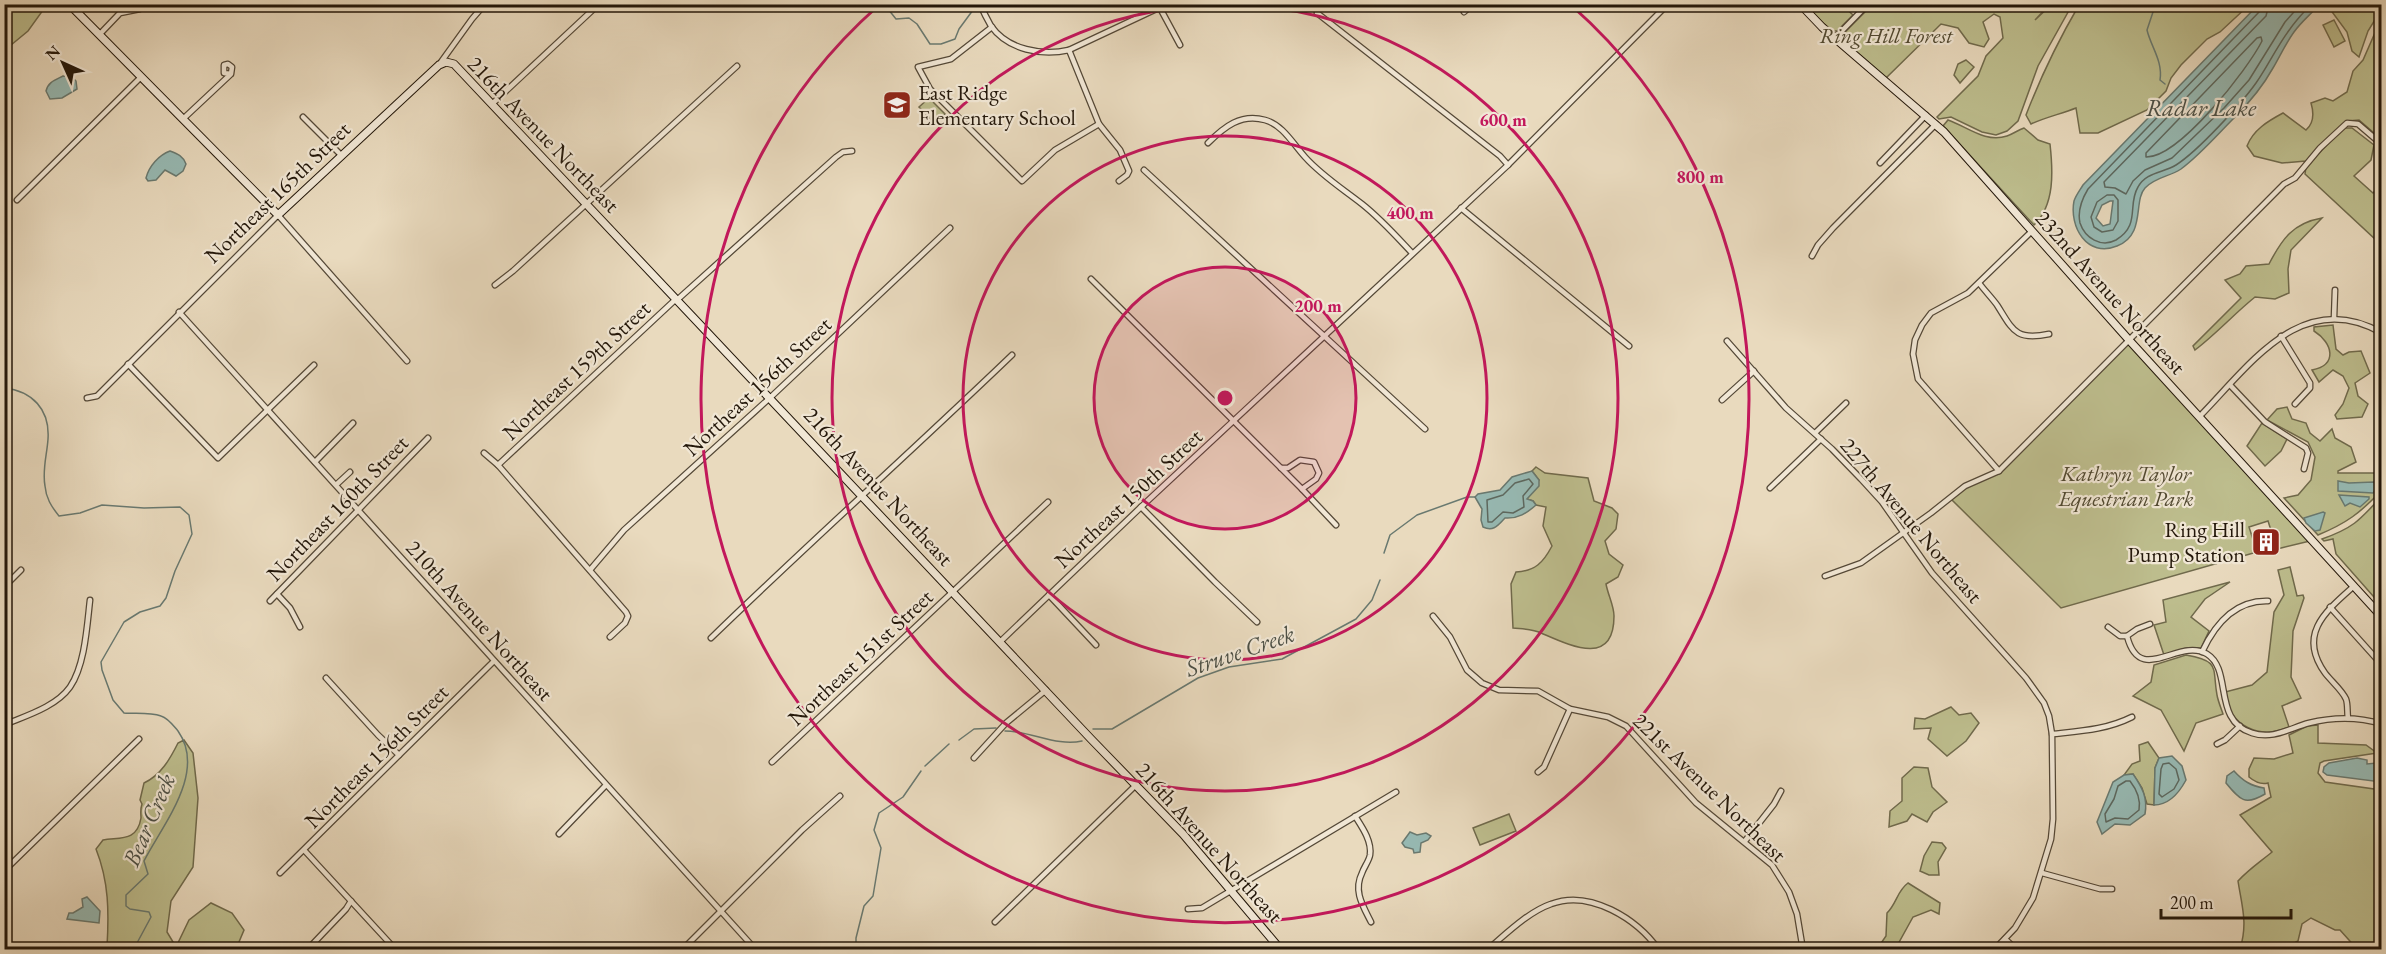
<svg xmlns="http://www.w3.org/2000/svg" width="2386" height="954" viewBox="0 0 2386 954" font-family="'EB Garamond',serif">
	<rect width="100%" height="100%" fill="#e9dabe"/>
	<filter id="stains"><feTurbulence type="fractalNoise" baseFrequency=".00333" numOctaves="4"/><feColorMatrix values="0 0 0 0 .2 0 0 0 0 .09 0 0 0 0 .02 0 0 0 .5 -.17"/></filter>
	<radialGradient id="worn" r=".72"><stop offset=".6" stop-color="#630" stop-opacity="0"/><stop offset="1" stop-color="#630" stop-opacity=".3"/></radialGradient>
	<g fill="#bdbd8d" stroke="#706a4c" stroke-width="1.5">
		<path d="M5,4L46,6L28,31L5,50Z"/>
		<path d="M1814,5H1842L1853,15L1837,31H1831L1809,9Z"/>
		<path d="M1872,5H2049L2035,20L2051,5H2072L2038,66L2018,121L2007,131L1996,135L1982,132L1951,117L1939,119L1937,117L1978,76L1986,56L2003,38L2000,17L1994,14L1983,22L1989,39L1984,47L1969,43L1958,28L1941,24L1886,78L1844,41V33Z"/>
		<path d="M2079,5V4L2249,5L2220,32L2207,39L2181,65L2171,78L2166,91L2147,110L2098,133H2080L2076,108C2061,114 2046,117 2031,124L2026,115C2041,76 2058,41 2079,5Z"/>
		<path d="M2327,5H2381V10L2368,31L2359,57L2352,51L2347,32Z"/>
		<path d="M2381,19V139L2359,120L2347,121L2306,161L2282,163L2254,156L2247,146C2253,130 2268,121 2283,113L2306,130C2314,123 2314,113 2311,103L2325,98L2333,101L2347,92L2353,71L2363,60Z"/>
		<path d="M2334,20L2345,41L2334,47L2323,25Z"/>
		<path d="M1966,60L1974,67L1960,83L1954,75L1958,64Z"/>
		<path d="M929,98L945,114L935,124L919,107Z"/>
		<path d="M1948,120C1968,127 1985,143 2007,136C2013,134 2018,130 2024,128L2038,140L2050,144C2053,171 2055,205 2034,225L1943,126Z"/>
		<path d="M2343,128H2352L2374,145L2371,160L2354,176L2373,193L2381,185V236L2375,239L2305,174L2306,167Z"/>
		<path d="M2322,218L2291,250L2288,269L2289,293L2275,299L2255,297C2234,314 2216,334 2195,350L2193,346L2241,298L2225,280L2240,274L2246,266L2269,264C2282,239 2293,223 2322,218Z"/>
		<path d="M2333,325L2336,349L2343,355L2349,352L2361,351L2370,373L2355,383L2358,396L2368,404L2362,417L2337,419L2335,415L2343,404L2349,388L2343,376L2333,370L2319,382L2312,370C2338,365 2333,343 2314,331V327Z"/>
		<path d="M2129,340L2314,540L2277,549L2268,521L2249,527L2257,552L2061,608L1950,498L1965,485L1999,471Z"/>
		<path d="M2287,407L2292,419L2306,423L2310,433L2320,441L2332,429L2335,438L2351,447L2356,462L2338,471V473H2381V491C2360,513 2347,523 2318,535L2284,498L2298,495L2311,480L2315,457L2308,442L2267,420L2277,409Z"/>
		<path d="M2262,423L2287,439L2281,451L2265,466L2247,446Z"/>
		<path d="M1536,467L1545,473L1588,478L1594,501L1612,508L1618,514L1616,529L1605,541L1609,554L1623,565L1618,577L1606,584C1608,595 1614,606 1614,616C1614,668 1569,645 1541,633C1533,629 1522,629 1513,628L1511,584L1516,572C1535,571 1543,563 1552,546L1543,526L1546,507L1536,505L1533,501L1527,499L1539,480L1532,471Z"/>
		<path d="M2381,497V605L2336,554L2333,539L2324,541L2322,539C2353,528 2359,521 2381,497Z"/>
		<path d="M2290,567L2297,596L2303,595L2304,598L2293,631L2291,677L2301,698L2282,706L2289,727C2260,740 2229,727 2225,692L2252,685L2267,672L2274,612L2284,595L2278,570Z"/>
		<path d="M2230,582L2205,599L2191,617L2209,631L2201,648H2186L2164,655L2154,625L2166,622L2163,600Z"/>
		<path d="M2186,655C2221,661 2212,668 2217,695C2218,701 2221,708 2223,714L2196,723L2184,751L2161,710L2133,696L2151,682L2154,665Z"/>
		<path d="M1951,707L1959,715L1971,713L1979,723L1966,741L1947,756L1928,739L1931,728L1914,729L1915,718L1925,719Z"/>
		<path d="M2318,725V743L2366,745L2377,753L2324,761L2320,763L2318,773L2325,782L2381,790V949H2357L2340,930H2335L2311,918L2302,924L2298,941L2283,949H2240C2248,923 2242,907 2238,881C2249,869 2260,862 2272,852L2240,815L2271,797L2268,783C2261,785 2255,782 2249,777V769L2254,758L2274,759L2293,753L2289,735L2307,726Z"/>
		<path d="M184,740L193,753L198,798L193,867L171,901L167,932L176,947L189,920L211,903L232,913L244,930L236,949H110L107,947C109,912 109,882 96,849L103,840C120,837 137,842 141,818C141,813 140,810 142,804L140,800L144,783C161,775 170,759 178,743Z"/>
		<path d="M2148,742L2159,758L2155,768L2154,805L2147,804L2142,788L2133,774L2124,775L2132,764L2140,761L2139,745Z"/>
		<path d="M1914,767L1928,768L1932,787L1947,802L1933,812L1927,822L1912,814L1907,821L1889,827L1890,811L1902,801V778Z"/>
		<path d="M1509,814L1516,831L1480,845L1473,828Z"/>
		<path d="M1932,842L1942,843L1946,848L1938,862L1939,875H1929L1920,871L1924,856Z"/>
		<path d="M1908,883L1940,903L1939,914L1931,910L1913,917L1897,946V949H1877L1886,936L1887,913C1897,903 1897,891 1908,883Z"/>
	</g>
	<g fill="#97bab4" stroke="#697970" stroke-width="1.5" fill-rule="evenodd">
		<path d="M2258,5H2319C2311,14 2301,22 2294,32C2286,43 2280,56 2273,68C2263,86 2249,103 2234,118C2217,135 2200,155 2181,169C2169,177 2155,177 2145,188C2133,201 2146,235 2117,246C2087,258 2069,227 2074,201C2076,195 2080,190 2083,185ZM2110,201H2113L2110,224L2103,226L2096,218L2102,205Z"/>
		<path d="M63,76L72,77L76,81L77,89L62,98L50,99L46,91C48,82 55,80 63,76Z"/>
		<path d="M170,151C178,154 183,156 186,164L183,171L176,176L165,170L156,180L148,181L146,178C149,166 159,155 170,151Z"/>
		<path d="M1532,471L1539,480V486L1527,499L1533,501L1536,505C1527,513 1518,519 1505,518C1498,525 1494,532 1483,527L1481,520L1482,509L1475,497L1478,494L1500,490L1512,477Z"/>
		<path d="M2338,481L2349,483L2374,482L2377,488L2373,493L2338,491Z"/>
		<path d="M2339,495L2369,497V499L2360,507L2350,503L2345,506Z"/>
		<path d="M2323,512L2325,513L2320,530L2315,531L2306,523L2304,518Z"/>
		<path d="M2172,756L2182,766L2186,780C2179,793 2169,805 2154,805L2155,768L2159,758Z"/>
		<path d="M2357,758L2367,760V764L2377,763L2381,767V782L2327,775L2323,772L2324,767L2329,763Z"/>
		<path d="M2234,771C2243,781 2251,786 2264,788L2265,794C2245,806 2240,800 2226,783L2227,776Z"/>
		<path d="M2133,774C2142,787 2148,798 2145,814L2130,825L2115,824L2102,834L2097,822L2113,782L2124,775Z"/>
		<path d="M1410,832L1417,835L1426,833L1431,836L1428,840L1421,843L1420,852L1414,853L1413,849L1405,847L1402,843Z"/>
		<path d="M87,897L100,911L99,923L67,919L69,913H73L83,907L82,899Z"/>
	</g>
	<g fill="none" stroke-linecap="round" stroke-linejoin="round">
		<g stroke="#5d685f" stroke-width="1.5">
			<path d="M2262,4L2260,11L2088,189C2082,199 2077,210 2080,223C2085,238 2101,248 2116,240C2141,225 2127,205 2138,187C2146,172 2163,173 2176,165C2198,151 2241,104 2256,83C2268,66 2277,46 2290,29C2296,20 2304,12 2311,4"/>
			<path d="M2269,4L2266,16L2104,182L2105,187L2115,188L2126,194L2133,181L2145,170L2172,158L2224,108L2249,80L2285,22L2301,4"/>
			<path d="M2257,38L2261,37L2262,41C2248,69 2179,158 2146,157V153Z"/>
			<path d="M2107,195H2114L2118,200V221L2113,230L2102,232L2094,227L2091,217L2097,202Z"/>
			<path d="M1529,479L1533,484L1523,496L1524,507L1513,513L1503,512L1492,522H1488L1487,500L1503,495L1515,483Z"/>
			<path d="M2169,763L2176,769L2179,780L2174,789L2162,797L2159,794L2161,769L2163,764Z"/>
			<path d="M2126,781H2130C2137,790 2141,799 2139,810L2128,819L2115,818L2106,822L2105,814L2114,799L2118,786Z"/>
		</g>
		<g stroke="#697970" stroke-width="1.5">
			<path d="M884,4L896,19L909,18L917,24L930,44H941L955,39L959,29L973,10"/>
			<path d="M2152,4L2153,12L2147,30C2151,47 2163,61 2160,80L2165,84"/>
			<path d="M4,20L20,4"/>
			<path d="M4,388C32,391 50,409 48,439C47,455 42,470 45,486C46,498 51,506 59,516L80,513L102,505L144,508L180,507L189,515L192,534L175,571L166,598L160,606L140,612L124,622L101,662L102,670L113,700L124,713C135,714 150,712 161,716C168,718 173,725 178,731C207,772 163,824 144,861L148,874L126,895V906L130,909L149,912L151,917L137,943V950"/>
			<path d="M1384,553L1390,535L1417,515L1467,497H1475"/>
			<path d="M1093,729H1112L1198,678L1229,667L1282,659L1356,619L1372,600L1380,580"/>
			<path d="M1005,731C1031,731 1057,747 1082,741"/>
			<path d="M959,740L974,729L996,728"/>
			<path d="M925,766L949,744"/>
			<path d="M856,950V938L864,906L873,896L881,848L874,830L879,813L903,797L921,771"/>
		</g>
		<g stroke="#544837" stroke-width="7">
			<g id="street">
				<path d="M980,4C983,11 987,19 991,26C1008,50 1042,56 1069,50L1099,124L1120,150L1129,171L1127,175L1119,181"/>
				<path d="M1160,8L1180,45"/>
				<path d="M1464,12L1473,4"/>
				<path d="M1317,13L1500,156L1508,165"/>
				<path d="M992,27L951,59L918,67L930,89L1022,181L1055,150L1099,124"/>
				<path d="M99,35L120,13L140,9"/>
				<path d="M1835,38L1868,4"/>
				<path d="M1069,50L1167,4"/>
				<path d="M441,62L472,19L485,4"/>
				<path d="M492,104L599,4"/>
				<path d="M303,117L342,156"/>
				<path d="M183,119L231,74L232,67L228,64L224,65V73L231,74"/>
				<path d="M1208,143C1224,127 1241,113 1265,120C1283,125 1293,144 1305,157C1322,176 1343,189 1362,204C1381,219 1396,236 1412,253"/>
				<path d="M1880,163L1926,115"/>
				<path d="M1144,170L1425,429"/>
				<path d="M17,200L141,77"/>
				<path d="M1461,208L1629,346"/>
				<path d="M1812,256L1818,245L1833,228L1936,124"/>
				<path d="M1091,279L1302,489L1336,525"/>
				<path d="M1979,283C1985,291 1992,298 1997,305C2013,330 2015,341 2049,334"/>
				<path d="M495,285L513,271L737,66"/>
				<path d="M677,300L836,157L843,152L852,151"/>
				<path d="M179,312L756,950"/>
				<path d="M2334,318L2335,290"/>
				<path d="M2281,336L2310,383V388L2295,404"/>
				<path d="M1727,341L1786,408L1832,449L1861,479L1882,502L1932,573L2026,678L2044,703L2049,716L2052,734L2053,819L2051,839L2033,898L2015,928L1994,950"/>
				<path d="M128,364L218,458L314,365"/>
				<path d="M2230,385L2265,422L2306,448L2308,453L2304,469"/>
				<path d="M87,398L97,396L278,215L407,361"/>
				<path d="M1722,400L1754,371"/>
				<path d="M2200,416C2250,365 2302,287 2382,333"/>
				<path d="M1815,433L1846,403"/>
				<path d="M484,453L498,465L626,612L628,616L625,623L610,637"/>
				<path d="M315,462L353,423"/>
				<path d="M498,465L676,299"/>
				<path d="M1281,468H1288L1300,460L1314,462L1319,473L1316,479L1302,489"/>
				<path d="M1999,471L1918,379L1913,354L1915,340L1922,325L1931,313L1968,293L2032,231"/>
				<path d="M337,484L350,472"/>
				<path d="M1770,488L1821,439"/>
				<path d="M1141,507L1215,582L1257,622"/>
				<path d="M590,570L624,530L773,395L950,228"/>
				<path d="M1825,576L1861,563L1931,513L1965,486L1999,471L2284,184L2295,178L2320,148L2347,123L2358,124L2379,142"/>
				<path d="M4,587L21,570"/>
				<path d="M277,594L290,608L300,627"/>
				<path d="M1049,595L1096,645"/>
				<path d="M270,601L428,438"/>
				<path d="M2330,607L2382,665"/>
				<path d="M1433,616L1450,637L1467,670L1482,683L1499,690L1538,691L1570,709L1608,717L1626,726L1696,803L1772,865L1789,892L1797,914L1803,950"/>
				<path d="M2108,627L2120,636H2127L2137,629L2150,624"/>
				<path d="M2127,636C2140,687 2178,637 2207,654C2233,670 2212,721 2252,733C2273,740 2290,728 2309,723C2333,717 2359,717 2382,724"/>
				<path d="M711,638C810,542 912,451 1012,355"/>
				<path d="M1001,641L1141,507L1508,165L1668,4"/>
				<path d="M2202,652C2215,624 2235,600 2268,601"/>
				<path d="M326,678L378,735L399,755"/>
				<path d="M2348,718C2347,713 2348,704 2346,699C2342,690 2331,681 2325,673C2297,634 2326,611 2354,586"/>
				<path d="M4,725C25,716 56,707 70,687C85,665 87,626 90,600"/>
				<path d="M2052,734C2080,731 2106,730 2132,717"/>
				<path d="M2217,744L2225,740L2240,726"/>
				<path d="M974,758L1006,723L1046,690"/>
				<path d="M772,762L1048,502"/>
				<path d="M1538,772L1544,767L1570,709"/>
				<path d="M1355,816C1362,827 1372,841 1370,855C1369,861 1364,867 1362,873C1353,891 1363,906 1371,922"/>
				<path d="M559,834L606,785"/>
				<path d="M1745,841L1774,804L1781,791"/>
				<path d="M304,850L396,950"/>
				<path d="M4,871L139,739"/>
				<path d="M280,873L494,661"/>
				<path d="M2042,873L2100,889H2112"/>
				<path d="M1188,909L1202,908L1396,792"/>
				<path d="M995,922L1136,785"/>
				<path d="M2005,939L2017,950"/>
				<path d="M307,950L346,909L351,901"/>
				<path d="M682,950L802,830L840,796"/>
				<path d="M1487,950C1506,934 1528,912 1551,904C1590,889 1637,919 1659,950"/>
			</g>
		</g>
		<g stroke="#23170a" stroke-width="9">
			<g id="secondary">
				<path d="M69,4L278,215L439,65L446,62L454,64L1091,739L1183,834L1281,950"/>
				<path d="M1800,4L1822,27L1944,132L2129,340L2382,617"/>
			</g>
		</g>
		<use href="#street" stroke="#f1e7d5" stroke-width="4.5"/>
		<use href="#secondary" stroke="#f1e7d5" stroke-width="7"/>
	</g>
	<circle cx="1225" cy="398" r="131" fill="#c2185b" fill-opacity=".12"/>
	<g fill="none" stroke="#c2185b" stroke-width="3">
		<circle cx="1225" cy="398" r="131"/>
		<circle cx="1225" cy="398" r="262"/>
		<circle cx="1225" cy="398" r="393"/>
		<path d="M1572 6A524 524 0 1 1 878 6"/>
	</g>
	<defs>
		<g id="school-square" transform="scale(1.5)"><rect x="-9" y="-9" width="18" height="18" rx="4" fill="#8f2418" stroke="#f1e7d5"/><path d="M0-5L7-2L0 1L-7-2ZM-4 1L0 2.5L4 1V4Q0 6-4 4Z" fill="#fff"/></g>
		<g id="building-square" transform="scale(1.5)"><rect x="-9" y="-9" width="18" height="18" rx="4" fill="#8f2418" stroke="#f1e7d5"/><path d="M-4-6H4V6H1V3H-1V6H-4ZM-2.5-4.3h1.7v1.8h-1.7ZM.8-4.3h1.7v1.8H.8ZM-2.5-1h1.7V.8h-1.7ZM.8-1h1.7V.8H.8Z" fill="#fff"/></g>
	</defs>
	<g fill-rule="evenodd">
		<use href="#school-square" x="897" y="105"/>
		<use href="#building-square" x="2266" y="542"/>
	</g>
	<g text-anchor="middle" stroke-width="4.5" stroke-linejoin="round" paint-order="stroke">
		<g font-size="22" font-style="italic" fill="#514931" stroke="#f1e7d5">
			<text x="1886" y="43">Ring Hill Forest</text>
			<text x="2126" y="481">Kathryn Taylor<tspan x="2126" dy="25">Equestrian Park</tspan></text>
		</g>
		<g font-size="22" fill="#23170a" stroke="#f1e7d5" text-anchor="start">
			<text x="918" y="100">East Ridge<tspan x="918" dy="25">Elementary School</tspan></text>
			<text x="2245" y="537" text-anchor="end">Ring Hill<tspan x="2245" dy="25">Pump Station</tspan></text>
		</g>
		<g font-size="22" fill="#23170a" stroke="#f1e7d5">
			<text transform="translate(544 134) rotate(46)" y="8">216th Avenue Northeast</text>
			<text transform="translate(277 192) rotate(-44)" y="8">Northeast 165th Street</text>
			<text transform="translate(2111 292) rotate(48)" y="8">232nd Avenue Northeast</text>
			<text transform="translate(576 370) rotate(-43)" y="8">Northeast 159th Street</text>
			<text transform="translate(757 386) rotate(-43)" y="8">Northeast 156th Street</text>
			<text transform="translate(879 486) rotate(47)" y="8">216th Avenue Northeast</text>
			<text transform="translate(1128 498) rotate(-43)" y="8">Northeast 150th Street</text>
			<text transform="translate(337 508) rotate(-46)" y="8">Northeast 160th Street</text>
			<text transform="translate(1912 520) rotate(50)" y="8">227th Avenue Northeast</text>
			<text transform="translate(480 620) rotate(48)" y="8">210th Avenue Northeast</text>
			<text transform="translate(860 657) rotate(-43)" y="8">Northeast 151st Street</text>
			<text transform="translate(376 756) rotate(-45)" y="8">Northeast 156th Street</text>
			<text transform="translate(1710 787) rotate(44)" y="8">221st Avenue Northeast</text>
			<text transform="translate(1210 842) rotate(48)" y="8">216th Avenue Northeast</text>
		</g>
		<g font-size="24" font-style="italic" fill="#4c5046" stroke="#f1e7d5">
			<text x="2201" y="116">Radar Lake</text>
			<text transform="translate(1240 651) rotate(-19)" y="8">Struve Creek</text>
			<text transform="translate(149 820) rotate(-67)" y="8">Bear Creek</text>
		</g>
	</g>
	<circle cx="1225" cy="398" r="9" fill="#c2185b" stroke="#f1e7d5" stroke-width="3"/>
	<g font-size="18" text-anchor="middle" font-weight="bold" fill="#c2185b" stroke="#f1e7d5" stroke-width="4.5" stroke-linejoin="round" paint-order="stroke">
		<text x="1503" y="126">600 m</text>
		<text x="1700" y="183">800 m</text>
		<text x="1410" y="219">400 m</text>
		<text x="1318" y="312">200 m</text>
	</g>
	<rect width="2386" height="954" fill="none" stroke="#e9dabe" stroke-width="24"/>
	<rect x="6" y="6" width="2374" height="942" fill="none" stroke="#23170a" stroke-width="3"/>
	<rect x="12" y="12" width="2362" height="930" fill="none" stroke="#23170a" stroke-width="1.5"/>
	<g transform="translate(63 63) rotate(315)" stroke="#f1e7d5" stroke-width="4.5" paint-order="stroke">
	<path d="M0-4.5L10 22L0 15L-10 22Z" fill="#23170a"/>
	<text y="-9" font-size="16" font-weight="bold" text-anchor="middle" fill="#23170a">N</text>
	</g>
	<path d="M2161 909v9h130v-9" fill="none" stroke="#23170a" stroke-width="3"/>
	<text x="2170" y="909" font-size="18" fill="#23170a" stroke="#f1e7d5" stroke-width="4.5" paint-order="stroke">200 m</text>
	<rect width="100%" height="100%" filter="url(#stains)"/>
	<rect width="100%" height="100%" fill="url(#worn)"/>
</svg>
